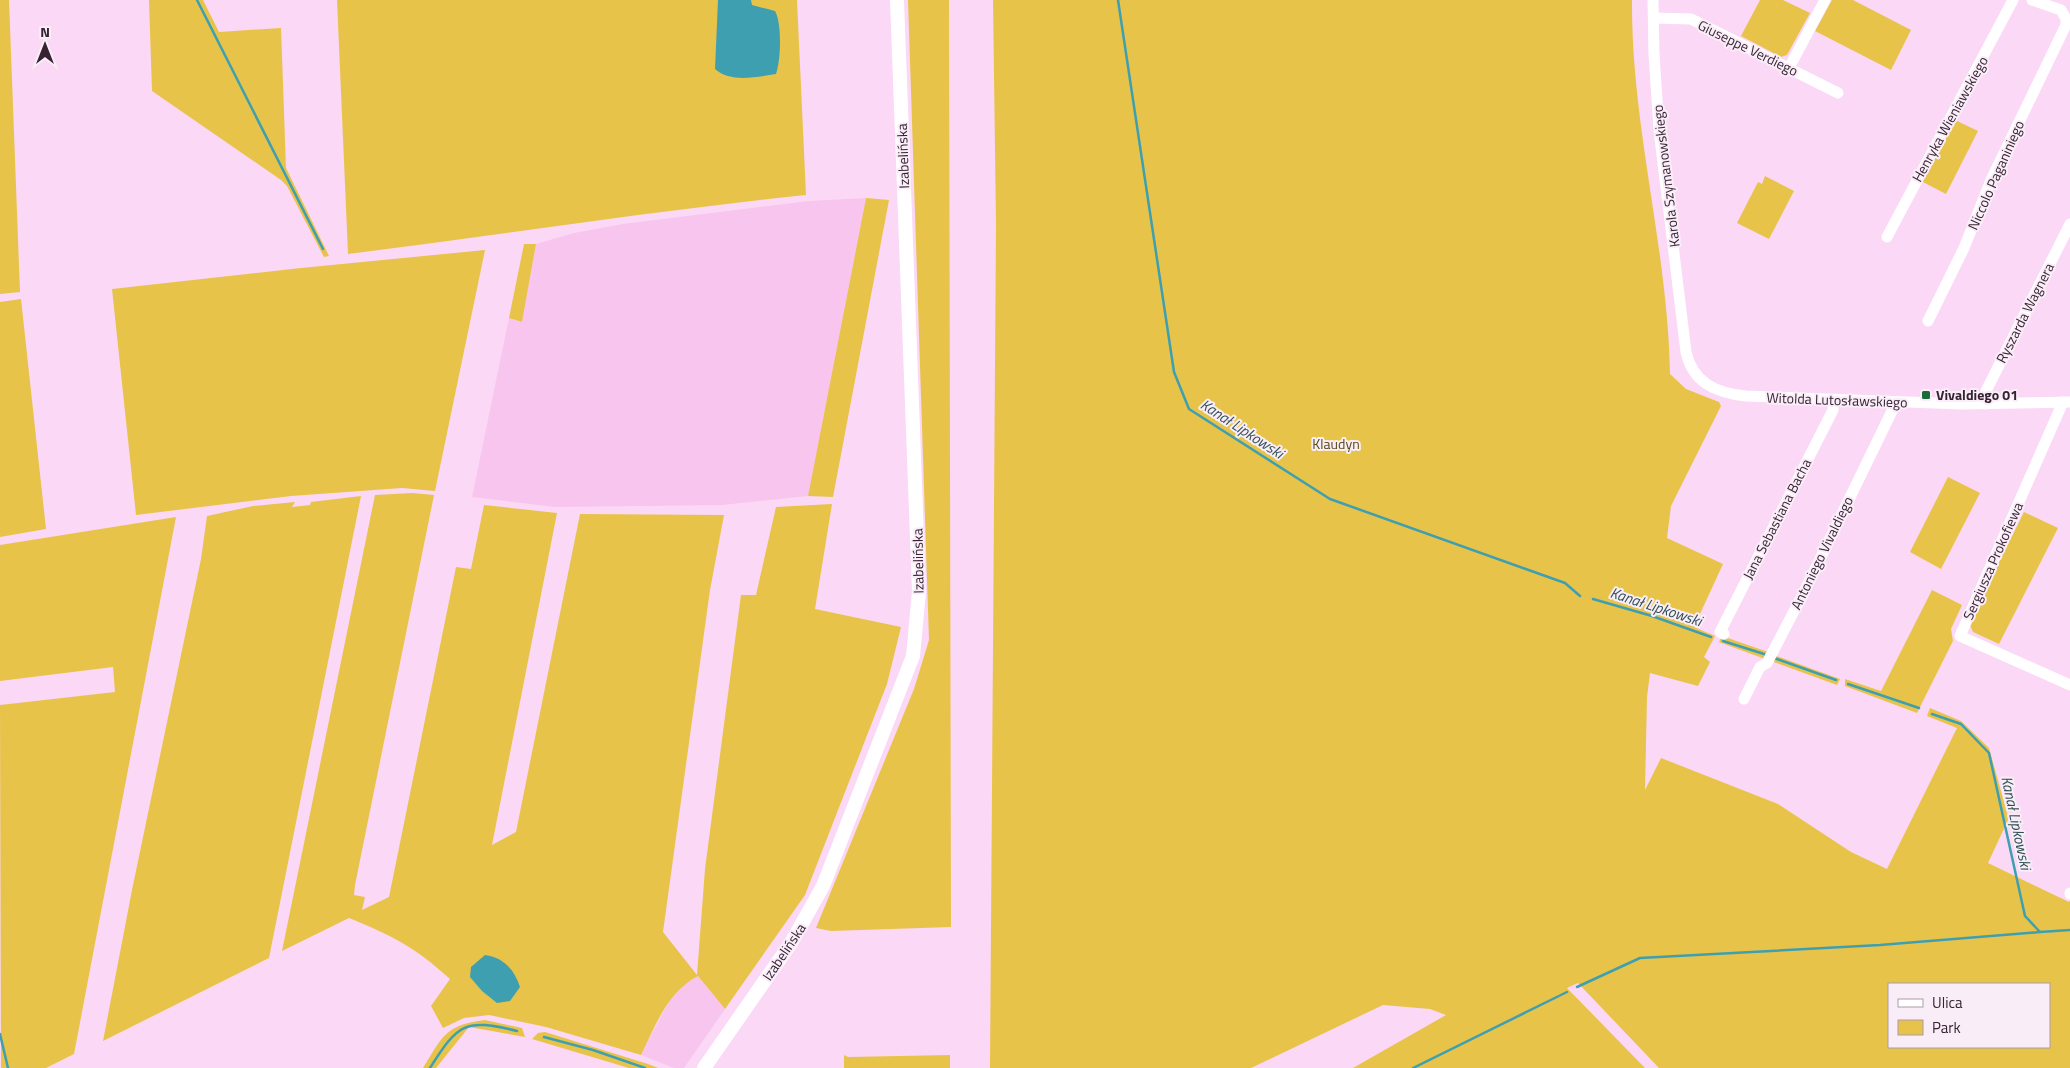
<svg xmlns="http://www.w3.org/2000/svg" width="2070" height="1068" viewBox="0 0 2070 1068" font-family="'Titillium Web',sans-serif">
	<rect width="100%" height="100%" fill="#fbd8f5"/>
	<g fill="#f8c5ef">
		<path d="M866,198L808,496L722,505L555,507L472,497L509,318L522,322L536,244L574,233L623,224L809,201Z"/>
		<path d="M698,976L725,1009L684,1068H674L641,1055L670,999L685,982Z"/>
	</g>
	<g fill="#e8c34a" fill-rule="evenodd">
		<path d="M0,0H9L20,292L0,294Z"/>
		<path d="M149,0H203L219,32L281,28L286,168L329,256L324,257L287,186L281,180L152,91Z"/>
		<path d="M337,0H797L806,195C653,211 501,235 348,254Z"/>
		<path d="M908,0H949L951,927L831,931L816,928L914,689L929,640Z"/>
		<path d="M993,0H1632C1631,126 1668,249 1670,374L1686,389L1719,402L1721,406L1671,506L1667,538L1723,564L1694,627L1715,636L1704,657L1710,662L1698,686L1650,673L1647,697L1645,790L1661,758L1778,804L1851,852L1887,869L1957,728L1927,716L1930,708L1961,721L1989,748L2007,813L2008,820L1988,863L2069,902L2070,900V1068H1659L1578,983L1567,988L1645,1068H1353L1446,1015L1430,1009L1383,1005L1251,1068H990L996,225ZM1889,984H2049V1047H1889Z"/>
		<path d="M1760,0H1783L1810,13L1787,55L1781,57L1741,36Z"/>
		<path d="M1832,0H1853L1911,30L1891,70L1815,31Z"/>
		<path d="M1953,119L1978,131L1946,194L1921,181Z"/>
		<path d="M1765,176L1794,191L1769,239L1737,223L1758,182L1762,184Z"/>
		<path d="M866,198L889,200L833,497L808,496Z"/>
		<path d="M524,244H536L522,322L509,318Z"/>
		<path d="M485,250L435,491L402,488L291,496L136,515L112,289L301,268Z"/>
		<path d="M21,299L46,529L0,537V302Z"/>
		<path d="M1948,477L1980,493L1941,569L1910,552Z"/>
		<path d="M412,493L434,495L355,885L354,895L365,897L362,910L389,897L456,567L471,569L484,505L557,513L492,845L516,832L580,514L724,515L710,590L663,932L697,975L705,869L741,595H756L776,507L832,504L815,609L901,627L887,684L805,895L725,1009L698,976C667,992 656,1025 641,1055L546,1027L489,1015L464,1018L443,1028L431,1006L450,979C415,947 393,936 349,918L282,951L375,495Z"/>
		<path d="M361,496L269,958L103,1041L132,890L201,559L207,516L253,506L295,502L292,507L310,505L311,502Z"/>
		<path d="M2024,512L2058,528L1999,644L1973,632L1969,623Z"/>
		<path d="M176,517L74,1054L46,1068H1L0,705L115,692L113,667L0,681V545Z"/>
		<path d="M1932,590L1962,605L1951,629L1953,641L1917,713L1845,686V679L1881,691Z"/>
		<path d="M1722,636L1768,652L1765,659L1719,642Z"/>
		<path d="M1774,655L1840,679L1837,685L1771,661Z"/>
		<path d="M485,1020L522,1028L525,1037L469,1027L436,1068H423C443,1036 445,1025 485,1020Z"/>
		<path d="M545,1032L648,1064L658,1068H629L532,1039L538,1033Z"/>
		<path d="M844,1055L848,1057L950,1055V1068H844Z"/>
	</g>
	<g fill="#3e9fb1">
		<path d="M718,0H751L752,5L775,11C782,23 781,60 776,74C757,77 730,83 715,69Z"/>
		<path d="M485,955C504,958 514,969 520,987L510,1001L497,1003L482,991L470,977L471,967Z"/>
	</g>
	<g fill="none" stroke-linecap="round" stroke-linejoin="round">
		<g stroke="#3e9fb1" stroke-width="2.5">
			<path d="M197,0L323,249"/>
			<path d="M1118,0L1174,372L1189,409L1330,499L1565,583L1580,596"/>
			<path d="M1593,599L1652,616L1711,637"/>
			<path d="M1723,641L1764,654"/>
			<path d="M1774,658L1836,680"/>
			<path d="M1848,684L1919,708"/>
			<path d="M1932,714L1961,724L1989,753L2025,916L2040,932L2070,930"/>
			<path d="M1577,987L1640,958L1880,945L2040,932"/>
			<path d="M0,1034L8,1068"/>
			<path d="M544,1037L593,1050L645,1068"/>
			<path d="M430,1068C458,1024 464,1018 517,1031"/>
			<path d="M1413,1068L1567,992"/>
		</g>
		<g stroke="#fff" stroke-width="11">
			<path d="M1653,0L1654,54L1659,130L1686,352C1693,383 1716,393 1746,396L1962,404L2070,402"/>
			<path d="M1654,18L1691,19L1838,93"/>
			<path d="M1789,68L1825,0"/>
			<path d="M1887,237L2013,0"/>
			<path d="M1928,321L1964,248L1991,180L2066,25V19L2061,10L2032,0"/>
			<path d="M2063,402L1960,636L2070,685"/>
			<path d="M1986,404V391L2070,224"/>
			<path d="M1724,634L1720,632L1833,410L1834,401"/>
			<path d="M1744,699L1760,667L1767,663L1803,594L1892,411V402"/>
			<path d="M2070,894V893"/>
		</g>
		<path stroke="#fff" stroke-width="14" d="M704,1068L791,943L823,886L913,656L919,592L897,0"/>
	</g>
	<rect fill="#1c6b3a" stroke="#f9eef7" stroke-width="2" x="1921" y="390" width="10" height="10" rx="2.5"/>
	<g text-anchor="middle" stroke-width="4" stroke-linejoin="round" paint-order="stroke">
		<g font-size="14" fill="#372234" stroke="#f9eef7">
			<text transform="translate(1748 48) rotate(26)" y="5">Giuseppe Verdiego</text>
			<text transform="translate(1950 119) rotate(-61)" y="5">Henryka Wieniawskiego</text>
			<text transform="translate(903 156) rotate(-92)" y="5">Izabelińska</text>
			<text transform="translate(1996 175) rotate(-66)" y="5">Niccolo Paganiniego</text>
			<text transform="translate(1666 176) rotate(-97)" y="5">Karola Szymanowskiego</text>
			<text transform="translate(2025 313) rotate(-63)" y="5">Ryszarda Wagnera</text>
			<text transform="translate(1837 400) rotate(2)" y="5">Witolda Lutosławskiego</text>
			<text transform="translate(1777 519) rotate(-63)" y="5">Jana Sebastiana Bacha</text>
			<text transform="translate(1822 553) rotate(-64)" y="5">Antoniego Vivaldiego</text>
			<text transform="translate(918 561) rotate(-91)" y="5">Izabelińska</text>
			<text transform="translate(1993 561) rotate(-66)" y="5">Sergiusza Prokofiewa</text>
			<text transform="translate(784 952) rotate(-56)" y="5">Izabelińska</text>
		</g>
		<g font-size="14" font-weight="bold" fill="#372234" stroke="#f9eef7" text-anchor="start">
			<text x="1936" y="400">Vivaldiego 01</text>
		</g>
		<g font-size="14" fill="#584812" stroke="#f9eef7">
			<text x="1336" y="449">Klaudyn</text>
		</g>
		<g font-size="15" font-style="italic" fill="#314f55" stroke="#f9eef7">
			<text transform="translate(1242 429) rotate(33)" y="5">Kanał Lipkowski</text>
			<text transform="translate(1656 607) rotate(18)" y="5">Kanał Lipkowski</text>
			<text transform="translate(2016 823) rotate(78)" y="5">Kanał Lipkowski</text>
		</g>
	</g>
	<rect x="1888" y="983" width="162" height="65" fill="#f9eef7" stroke="#ab9ca9"/>
	<rect x="1898" y="999" width="25" height="8" fill="#ffffff" stroke="#ab9ca9"/>
	<text x="1932" y="1008" font-size="15" fill="#372234">Ulica</text>
	<rect x="1898" y="1020" width="25" height="15" fill="#e8c34a" stroke="#ab9ca9"/>
	<text x="1932" y="1033" font-size="15" fill="#372234">Park</text>
	<g transform="translate(45 45)" stroke="#f9eef7" stroke-width="4" paint-order="stroke">
	<path d="M0-4L9 19L0 12L-9 19Z" fill="#372234"/>
	<text y="-8" font-size="14" font-weight="bold" text-anchor="middle" fill="#372234">N</text>
	</g>
</svg>
